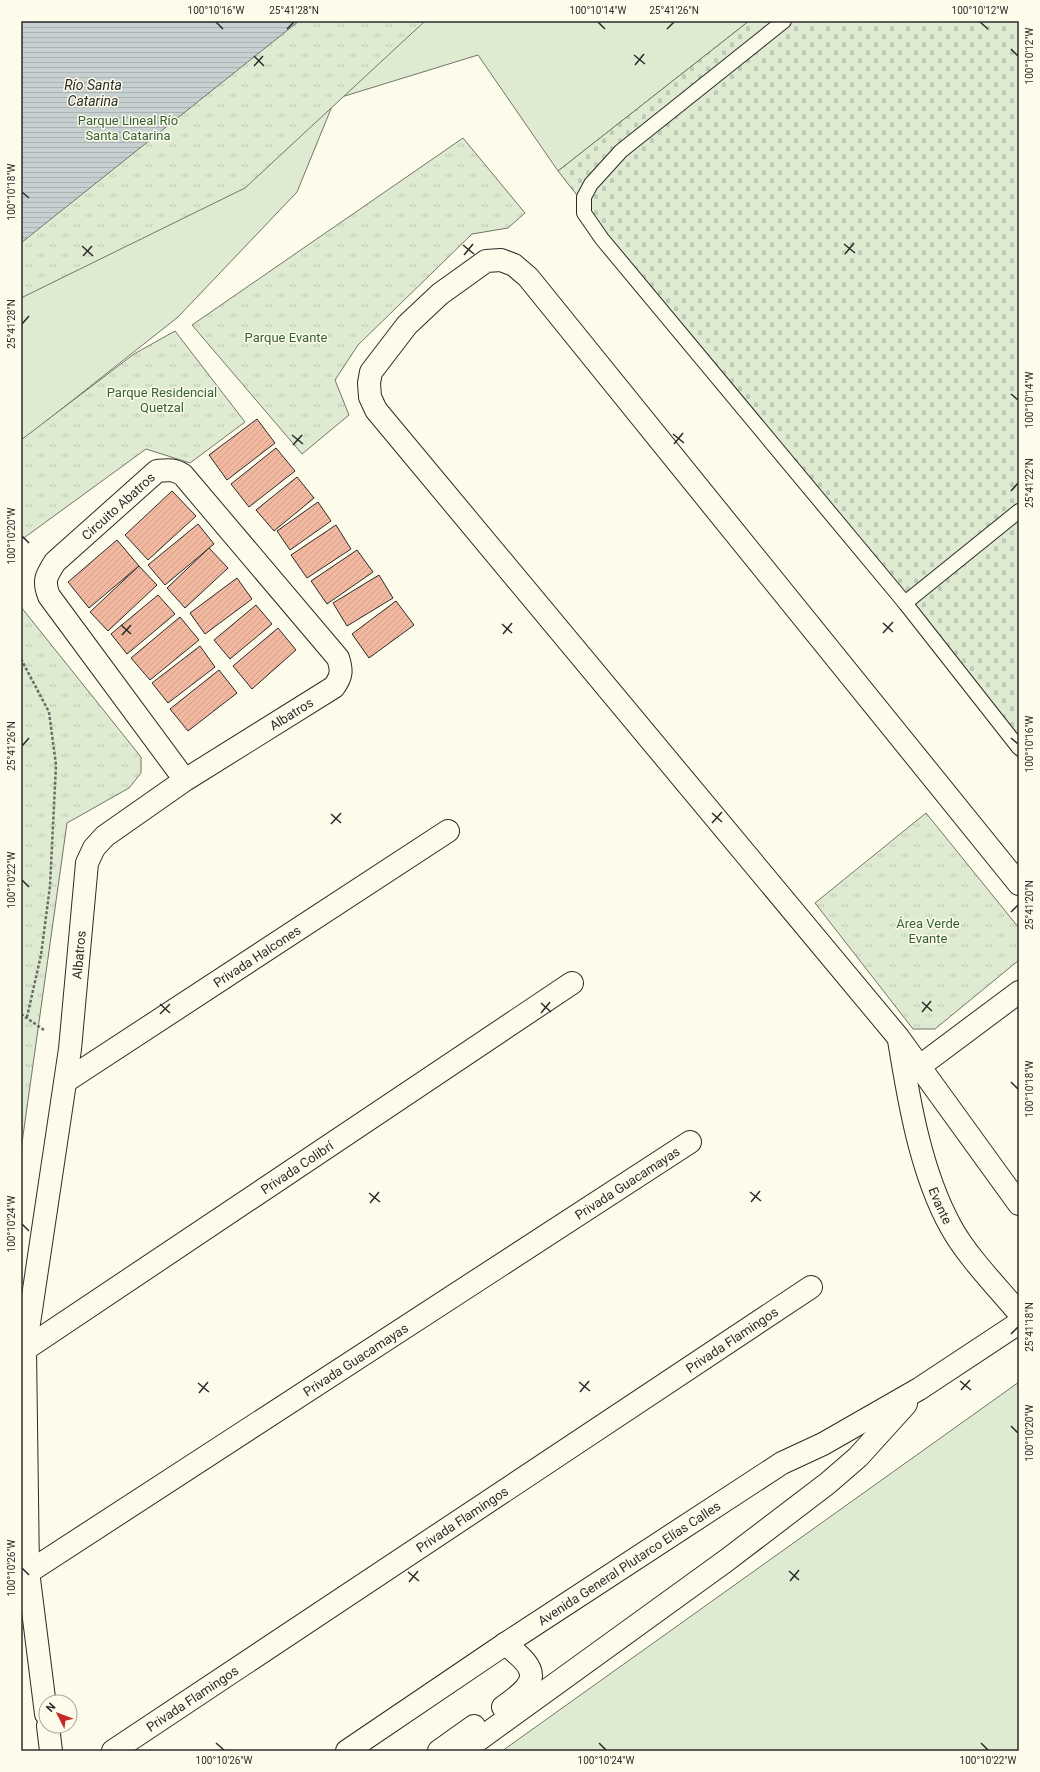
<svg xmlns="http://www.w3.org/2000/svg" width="1040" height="1772" viewBox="0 0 1040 1772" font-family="Roboto,sans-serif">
	<defs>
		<pattern id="cemetery-stones" width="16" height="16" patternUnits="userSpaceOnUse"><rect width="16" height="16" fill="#deebd1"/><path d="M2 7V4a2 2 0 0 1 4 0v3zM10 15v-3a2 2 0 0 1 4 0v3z" fill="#bfcab4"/></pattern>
		<pattern id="park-tufts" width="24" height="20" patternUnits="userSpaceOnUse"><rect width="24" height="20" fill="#deebd1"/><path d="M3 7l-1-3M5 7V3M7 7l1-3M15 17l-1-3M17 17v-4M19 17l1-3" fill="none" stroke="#bfcab4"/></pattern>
		<pattern id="water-rules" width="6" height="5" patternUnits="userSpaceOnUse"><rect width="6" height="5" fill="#c7d0d0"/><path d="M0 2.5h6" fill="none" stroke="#abb3b3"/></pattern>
		<pattern id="building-hatch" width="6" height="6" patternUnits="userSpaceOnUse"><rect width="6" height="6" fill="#f2b8a0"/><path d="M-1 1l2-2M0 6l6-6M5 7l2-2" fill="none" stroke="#d09e8a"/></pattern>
	</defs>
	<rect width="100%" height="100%" fill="#fdfbea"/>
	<g fill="#deebd1" stroke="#74746e">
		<path d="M330,21H749L558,171L478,55L335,99L297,192L178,317L21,441V286Z"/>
		<path d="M1019,1382V1751H502Z"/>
	</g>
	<path fill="url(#cemetery-stones)" stroke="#74746e" d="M749,21H1019V759L558,171Z"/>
	<g fill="url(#park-tufts)" stroke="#74746e">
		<path d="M21,21H425L245,188L21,298Z"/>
		<path d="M463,138L525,213L508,228L472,234L358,345L335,380L349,415L302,454L192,325Z"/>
		<path d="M175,331L245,422L190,463L146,449L21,540V440L134,354Z"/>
		<path d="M21,607L141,757V773L129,788L67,823L21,1150Z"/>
		<path d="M926,813L1019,928V960L935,1029H913L815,903Z"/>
	</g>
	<path fill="url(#water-rules)" stroke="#74746e" d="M21,21H299L21,243Z"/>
	<g fill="url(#building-hatch)" stroke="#2b2b2b">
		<path d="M257,419L275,443L227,480L209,455Z"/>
		<path d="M276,448L295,471L249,507L231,484Z"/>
		<path d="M297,477L314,498L274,531L256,510Z"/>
		<path d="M172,491L196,516L148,560L125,535Z"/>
		<path d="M318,502L331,521L290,550L277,531Z"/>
		<path d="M198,524L214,544L165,585L148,565Z"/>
		<path d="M336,525L351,549L307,578L291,555Z"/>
		<path d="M117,540L139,566L89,608L68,582Z"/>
		<path d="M209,548L228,568L185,608L167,588Z"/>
		<path d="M357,550L373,572L327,604L311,581Z"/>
		<path d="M139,566L157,585L108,631L90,612Z"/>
		<path d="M379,575L393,598L347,626L333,603Z"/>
		<path d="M237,578L252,599L205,634L190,613Z"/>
		<path d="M158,595L175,614L127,654L111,634Z"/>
		<path d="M396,601L414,625L369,658L352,634Z"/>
		<path d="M256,605L272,624L230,659L214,640Z"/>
		<path d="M180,617L199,640L150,680L131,658Z"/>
		<path d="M278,628L296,650L252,689L233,666Z"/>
		<path d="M200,646L215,667L168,703L152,683Z"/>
		<path d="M219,670L237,693L188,731L170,709Z"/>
	</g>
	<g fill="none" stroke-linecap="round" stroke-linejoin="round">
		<g stroke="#2b2b2b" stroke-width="16">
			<g id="lane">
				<path d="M784,21L621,151L591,184L584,197V213L602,239L905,603L1019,748"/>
				<path d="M905,603L1019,511"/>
			</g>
		</g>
		<g stroke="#2b2b2b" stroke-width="24">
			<g id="street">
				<path d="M1019,884L528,277L514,265L501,260L486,261L440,294L407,325L371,372L369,383L370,397L376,410L898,1037L1019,1204"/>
				<path id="s1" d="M899,1040C909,1102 921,1173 951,1227C966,1255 998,1288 1019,1313"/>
				<path d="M908,1075L1019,992"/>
				<path id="s2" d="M66,1081L448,831"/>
				<path id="s3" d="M21,1352L572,983"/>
				<path id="s4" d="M21,1577L690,1142"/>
				<path id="s5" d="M46,1714L28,1571L25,1350L70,1049L87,863L94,848L105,836L185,780L334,687C342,676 342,670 338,658L183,475C174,469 168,470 157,471L55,562C46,576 43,581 49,596L185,780"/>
				<path d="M48,1726L51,1751"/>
				<path id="s6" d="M113,1751L811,1287"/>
			</g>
		</g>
		<g stroke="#2b2b2b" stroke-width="24">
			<g id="secondary">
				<path d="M503,1707C539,1682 541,1671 505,1644"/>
				<path id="s7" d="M347,1751L505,1644L782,1463L823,1444L919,1389L1019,1323"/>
				<path d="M439,1751L474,1726"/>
				<path d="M463,1751L727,1560L828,1483L858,1457L906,1404"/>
			</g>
		</g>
		<g stroke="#6a6964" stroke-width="2.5" stroke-dasharray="3 2" stroke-linecap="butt">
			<path d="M21,659L49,712L56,765L50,886L41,955L27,1017"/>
			<path d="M21,1014L44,1030"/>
		</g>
		<use href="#lane" stroke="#fdfbea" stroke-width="14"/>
		<use href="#street" stroke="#fdfbea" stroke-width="22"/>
		<use href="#secondary" stroke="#fdfbea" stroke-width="22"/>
	</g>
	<path fill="none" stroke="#2b2b2b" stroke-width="1.5" d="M216,22L223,29M598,22L605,29M980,22L988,29M287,29L294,22M667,29L674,22M1011,49L1018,56M634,55L645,64M254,56L264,66M635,65L644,54M254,66L263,56M22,192L29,198M844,244L855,253M463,245L474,254M82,246L93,256M845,254L854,243M464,255L473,244M83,256L92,246M22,324L29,316M1011,394L1018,400M673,434L684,443M292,435L303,444M674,444L683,433M293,445L302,435M1011,491L1018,483M22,536L29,543M883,623L893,632M502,624L512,633M121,625L131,634M883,633L893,622M503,634L512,623M122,635L131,625M1011,738L1018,744M22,746L29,738M712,813L722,822M331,814L341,823M712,823L722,812M331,824L341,813M22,880L29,887M1011,912L1018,905M922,1002L932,1011M541,1003L551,1012M160,1004L170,1013M922,1012L931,1001M541,1013L550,1002M160,1014L170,1004M1011,1082L1018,1089M750,1192L761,1201M369,1193L380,1202M751,1202L760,1191M370,1203L379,1192M22,1224L29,1231M1011,1334L1018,1327M960,1381L971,1390M579,1382L590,1391M198,1383L209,1392M961,1390L970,1380M580,1392L589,1381M199,1393L208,1382M1011,1426L1018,1433M22,1568L29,1575M789,1571L799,1580M408,1572L419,1581M790,1581L799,1570M409,1582L418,1571M216,1743L224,1750M599,1743L606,1750M981,1743L988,1750"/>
	<g text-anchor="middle" stroke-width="3" stroke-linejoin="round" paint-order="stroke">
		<g font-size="13" fill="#34623c" stroke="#fdfbea">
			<text x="128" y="125">Parque Lineal Río<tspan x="128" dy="15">Santa Catarina</tspan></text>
			<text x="286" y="342">Parque Evante</text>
			<text x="162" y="397">Parque Residencial<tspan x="162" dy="15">Quetzal</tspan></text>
			<text x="928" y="928">Área Verde<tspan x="928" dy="15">Evante</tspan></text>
		</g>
		<g font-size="13" fill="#2b2b2b" stroke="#fdfbea">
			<text transform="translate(118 506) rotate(-42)" y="5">Circuito Abatros</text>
			<text dy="5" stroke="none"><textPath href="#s5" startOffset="1112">Albatros</textPath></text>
			<text dy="5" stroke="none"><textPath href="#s5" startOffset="764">Albatros</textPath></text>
			<text dy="5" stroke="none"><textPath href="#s2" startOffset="228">Privada Halcones</textPath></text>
			<text dy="5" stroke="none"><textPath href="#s3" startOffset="332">Privada Colibrí</textPath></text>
			<text dy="5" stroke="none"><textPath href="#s4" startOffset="723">Privada Guacamayas</textPath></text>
			<text dy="5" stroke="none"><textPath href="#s1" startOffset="171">Evante</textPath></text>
			<text dy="5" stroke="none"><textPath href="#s6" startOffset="743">Privada Flamingos</textPath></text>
			<text dy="5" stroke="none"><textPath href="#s4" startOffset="399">Privada Guacamayas</textPath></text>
			<text dy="5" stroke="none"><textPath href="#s6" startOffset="419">Privada Flamingos</textPath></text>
			<text dy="5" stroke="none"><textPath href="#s7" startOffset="339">Avenida General Plutarco Elías Calles</textPath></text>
			<text dy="5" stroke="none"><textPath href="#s6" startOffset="95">Privada Flamingos</textPath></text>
		</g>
		<g font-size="14" font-style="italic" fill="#2b2b2b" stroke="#fdfbea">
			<text x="93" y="90">Río Santa<tspan x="93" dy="16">Catarina</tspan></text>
		</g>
	</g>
	<rect width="1040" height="1772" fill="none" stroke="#fdfbea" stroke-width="44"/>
	<g transform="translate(58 1714) rotate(312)"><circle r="19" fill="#fdfbea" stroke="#a9a89e"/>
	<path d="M0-3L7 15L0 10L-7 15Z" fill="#c62828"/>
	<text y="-6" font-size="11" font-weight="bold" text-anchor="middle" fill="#2b2b2b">N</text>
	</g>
	<rect x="22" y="22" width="996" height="1728" fill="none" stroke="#2b2b2b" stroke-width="1.5"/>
	<g font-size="10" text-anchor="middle" fill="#2b2b2b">
		<text x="216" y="14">100°10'16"W</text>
		<text x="294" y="14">25°41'28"N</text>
		<text x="598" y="14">100°10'14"W</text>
		<text x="674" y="14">25°41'26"N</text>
		<text x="980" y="14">100°10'12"W</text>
		<text transform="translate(1029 56) rotate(-90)" y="4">100°10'12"W</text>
		<text transform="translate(11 192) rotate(-90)" y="4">100°10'18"W</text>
		<text transform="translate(11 324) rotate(-90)" y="4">25°41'28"N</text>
		<text transform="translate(1029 400) rotate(-90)" y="4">100°10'14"W</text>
		<text transform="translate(1029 483) rotate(-90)" y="4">25°41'22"N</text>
		<text transform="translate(11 536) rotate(-90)" y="4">100°10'20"W</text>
		<text transform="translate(1029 744) rotate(-90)" y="4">100°10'16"W</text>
		<text transform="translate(11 746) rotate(-90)" y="4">25°41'26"N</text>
		<text transform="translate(11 880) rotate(-90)" y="4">100°10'22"W</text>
		<text transform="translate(1029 905) rotate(-90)" y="4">25°41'20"N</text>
		<text transform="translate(1029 1089) rotate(-90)" y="4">100°10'18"W</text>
		<text transform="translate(11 1224) rotate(-90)" y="4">100°10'24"W</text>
		<text transform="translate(1029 1327) rotate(-90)" y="4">25°41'18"N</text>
		<text transform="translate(1029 1433) rotate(-90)" y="4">100°10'20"W</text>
		<text transform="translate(11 1568) rotate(-90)" y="4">100°10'26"W</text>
		<text x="224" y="1764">100°10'26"W</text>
		<text x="606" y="1764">100°10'24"W</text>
		<text x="988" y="1764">100°10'22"W</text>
	</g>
</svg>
